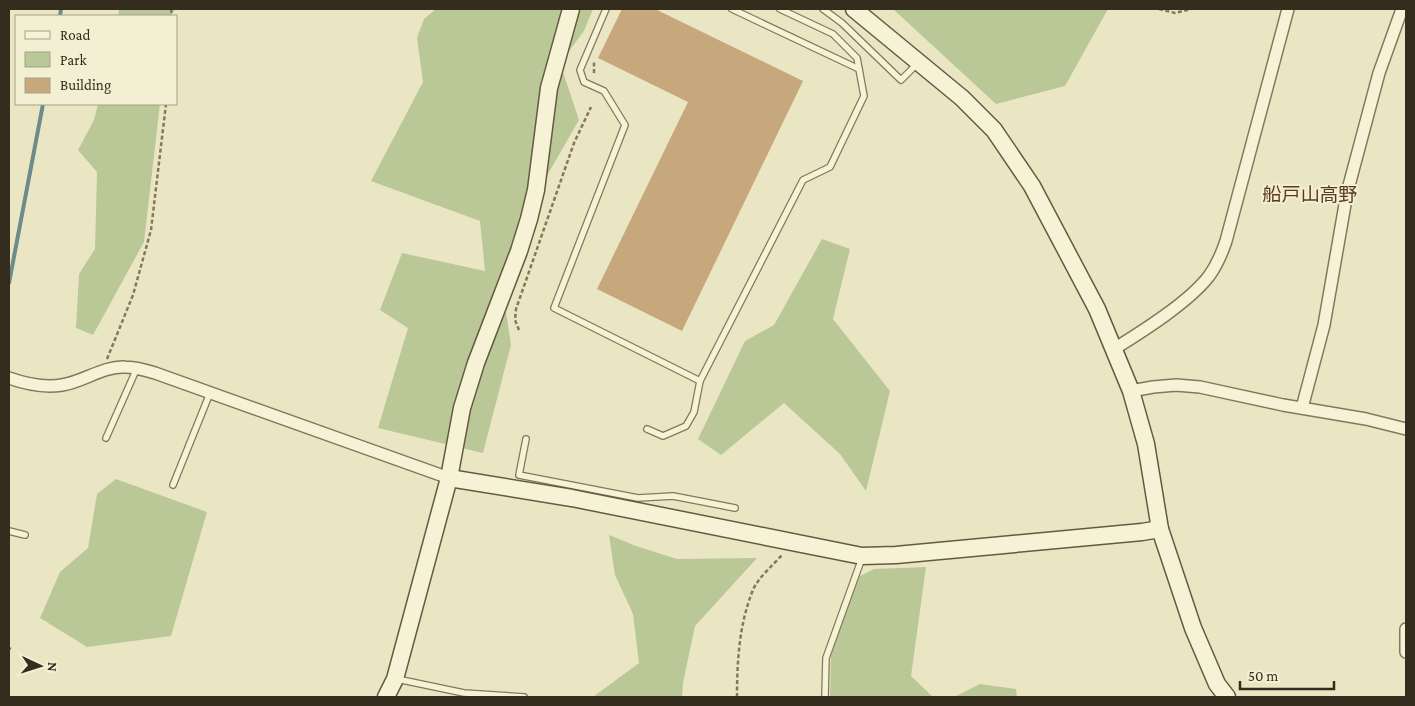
<svg xmlns="http://www.w3.org/2000/svg" width="1415" height="706" viewBox="0 0 1415 706" font-family="'Crimson Pro','Noto Sans JP',serif">
	<rect width="100%" height="100%" fill="#eae6c3"/>
	<g fill="#bac898">
		<path d="M119,9H175L171,16H118Z"/>
		<path d="M436,9H593L584,31L560,63L579,120L544,181L505,305L511,345L483,453L378,428L408,328L380,310L402,253L485,271L480,221L371,181L423,82L417,38L424,19Z"/>
		<path d="M893,9H1108L1065,86L996,104Z"/>
		<path d="M98,104H160L144,242L93,335L76,328L79,274L95,249L97,172L78,150L94,120Z"/>
		<path d="M822,239L850,249L833,319L890,391L866,491L840,454L784,403L721,455L698,439L745,341L774,325Z"/>
		<path d="M116,479L207,512L171,636L87,647L40,618L60,572L88,548L97,494Z"/>
		<path d="M609,535L636,546L677,559L757,558L695,626L683,683L682,697H593L639,663L633,614L615,575Z"/>
		<path d="M926,567L911,676L933,697H830L831,656L850,581L874,569Z"/>
		<path d="M980,684L1016,689L1017,697H954Z"/>
	</g>
	<g fill="none" stroke-linecap="round" stroke-linejoin="round">
		<g stroke="#6d8b89" stroke-width="4">
			<path d="M60,16L61,9"/>
			<path d="M9,283L43,104"/>
		</g>
	</g>
	<path fill="#c6a87c" d="M622,9H655L803,81L682,331L597,289L688,102L598,58Z"/>
	<g fill="none" stroke-linecap="round" stroke-linejoin="round">
		<g stroke="#83785c" stroke-width="8">
			<g id="lane">
				<path d="M606,9L580,70L584,82L604,91L625,125L554,308L700,381L803,180L830,167L864,96L857,58L833,34L780,9"/>
				<path d="M732,9L859,69"/>
				<path d="M823,9L842,23L901,80L917,64"/>
				<path d="M647,429L663,436L686,426L694,412L700,381"/>
				<path d="M106,438L137,368"/>
				<path d="M526,439L519,475L638,498L673,496L735,508"/>
				<path d="M173,485L210,393"/>
				<path d="M9,531L25,535"/>
				<path d="M397,679L464,693L524,697"/>
				<path d="M825,697L826,658L862,558"/>
			</g>
		</g>
		<g stroke="#83785c" stroke-width="14">
			<g id="street">
				<path d="M1114,349C1143,331 1189,302 1209,276C1217,265 1222,253 1226,241L1288,9"/>
				<path d="M9,378C26,384 43,388 62,385C83,382 103,366 125,367C135,367 145,370 155,373L449,478"/>
				<path d="M1131,391L1153,387L1176,385L1200,387L1283,405L1366,419L1406,429"/>
				<path d="M1302,408L1324,325L1347,193L1379,73L1402,9"/>
				<path d="M1406,629V652"/>
			</g>
		</g>
		<g stroke="#65593f" stroke-width="19">
			<g id="secondary">
				<path d="M854,9L962,98L994,130L1032,186L1097,309L1131,391L1146,444L1160,529L1193,628L1217,684L1227,697"/>
				<path d="M449,478L572,498L862,556L896,555L1142,532L1160,529"/>
				<path d="M386,697L395,679L449,478L462,408L476,363L519,251L529,219L536,190L549,88L571,9"/>
			</g>
		</g>
		<g stroke="#83785c" stroke-width="2.5" stroke-dasharray="4 2.5" stroke-linecap="butt">
			<path d="M171,9L172,16"/>
			<path d="M1159,9L1175,13L1191,9"/>
			<path d="M594,73V61"/>
			<path d="M519,330L515,320L516,309L574,143L591,107"/>
			<path d="M107,359L133,295L151,230L166,104"/>
			<path d="M9,648L11,649"/>
			<path d="M737,697C737,662 739,624 753,590C757,579 774,564 783,554"/>
		</g>
		<use href="#lane" stroke="#f6f2d6" stroke-width="5.5"/>
		<use href="#street" stroke="#f6f2d6" stroke-width="11"/>
		<use href="#secondary" stroke="#f6f2d6" stroke-width="16"/>
	</g>
	<g text-anchor="middle" stroke-width="4" stroke-linejoin="round" paint-order="stroke">
		<g font-size="19" fill="#5e3921" stroke="#f2efd2">
			<text x="1310" y="201">船戸山高野</text>
		</g>
	</g>
	<rect width="1415" height="706" fill="none" stroke="#342d1e" stroke-width="20"/>
	<rect x="15" y="15" width="162" height="90" fill="#f2efd2" stroke="#a6a18a"/>
	<rect x="25" y="31" width="25" height="8" fill="#f6f2d6" stroke="#a6a18a"/>
	<text x="60" y="40" font-size="15" fill="#342d1e">Road</text>
	<rect x="25" y="52" width="25" height="15" fill="#bac898" stroke="#a6a18a"/>
	<text x="60" y="65" font-size="15" fill="#342d1e">Park</text>
	<rect x="25" y="78" width="25" height="15" fill="#c6a87c" stroke="#a6a18a"/>
	<text x="60" y="90" font-size="15" fill="#342d1e">Building</text>
	<g transform="translate(40 666) rotate(94)" stroke="#f2efd2" stroke-width="4" paint-order="stroke">
	<path d="M0-4L9 19L0 12L-9 19Z" fill="#342d1e"/>
	<text y="-8" font-size="14" font-weight="bold" text-anchor="middle" fill="#342d1e">N</text>
	</g>
	<path d="M1240 681v8h94v-8" fill="none" stroke="#342d1e" stroke-width="2.5"/>
	<text x="1248" y="681" font-size="15" fill="#342d1e" stroke="#f2efd2" stroke-width="4" paint-order="stroke">50 m</text>
</svg>
